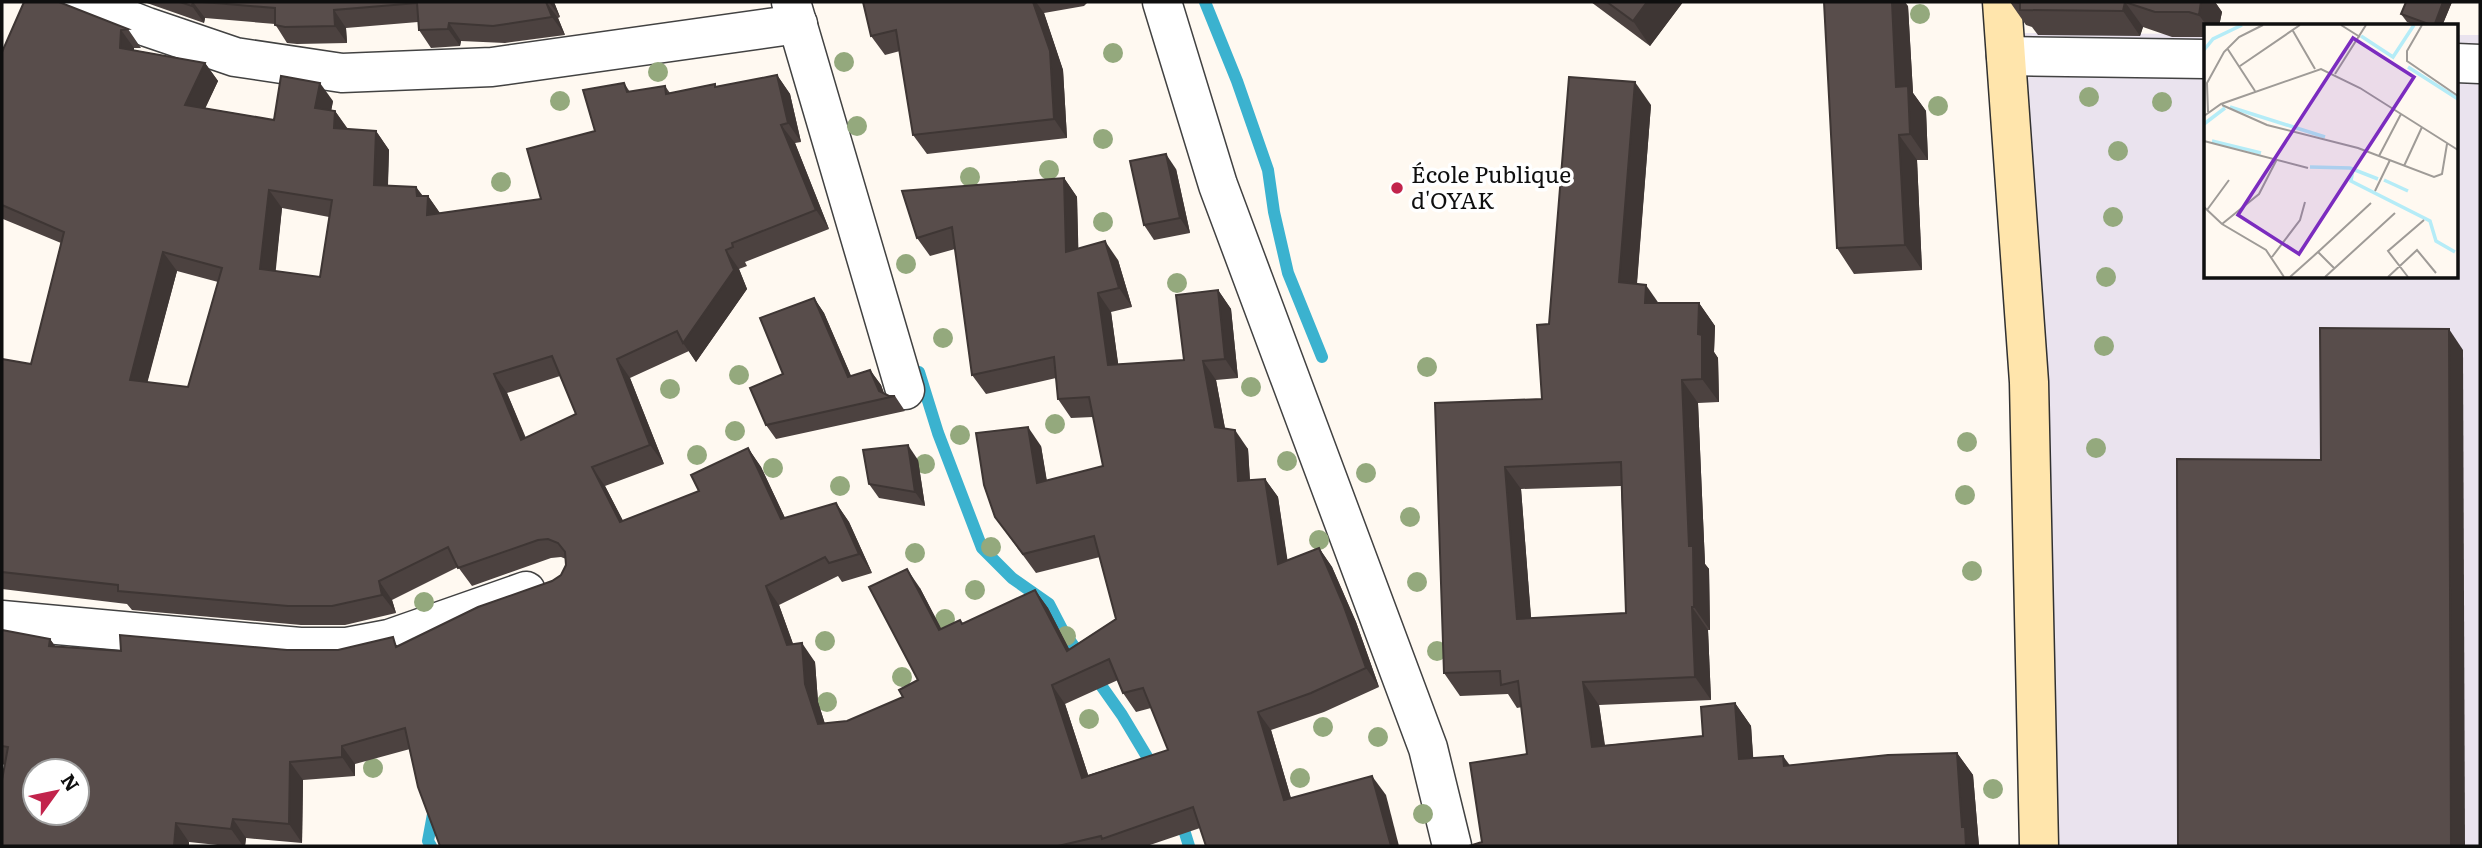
<svg xmlns="http://www.w3.org/2000/svg" width="2482" height="848" viewBox="0 0 2482 848" font-family="Literata,serif">
	<rect width="100%" height="100%" fill="#fff9f1"/>
	<path fill="#eae3ee" d="M2022,33L2205,34L2206,276H2456V35H2480V846H2046Z"/>
	<g fill="none" stroke-linecap="round" stroke-linejoin="round">
		<g stroke="#3bb2cf" stroke-width="12">
			<path d="M1205,2L1237,81L1268,170L1274,212L1288,273L1322,357"/>
			<path d="M919,372L938,433L982,548L1012,578L1049,604L1063,631L1083,659"/>
			<path d="M1093,674L1122,715L1155,770"/>
			<path d="M1180,817L1189,846"/>
			<path d="M431,846L428,841L433,814"/>
		</g>
		<g stroke="#424242" stroke-width="41">
			<g id="minor">
				<path d="M83,2L147,27L235,57L342,73L492,67L798,24"/>
				<path d="M791,2L905,390"/>
				<path d="M1162,2L1218,185L1428,748L1452,846"/>
				<path d="M2006,56L2206,59"/>
				<path d="M2456,63L2480,64"/>
				<path d="M2,620L300,647H347L389,639L526,591"/>
			</g>
		</g>
		<g stroke="#313131" stroke-width="41">
			<path id="secondary" d="M2002,2L2029,382L2039,846"/>
		</g>
		<use href="#minor" stroke="#fff" stroke-width="38"/>
		<use href="#secondary" stroke="#ffe5ac" stroke-width="38"/>
	</g>
	<g fill="#94a97d">
		<circle cx="1920" cy="14" r="10"/>
		<circle cx="1113" cy="53" r="10"/>
		<circle cx="844" cy="62" r="10"/>
		<circle cx="658" cy="72" r="10"/>
		<circle cx="2089" cy="97" r="10"/>
		<circle cx="560" cy="101" r="10"/>
		<circle cx="2162" cy="102" r="10"/>
		<circle cx="1938" cy="106" r="10"/>
		<circle cx="857" cy="126" r="10"/>
		<circle cx="1103" cy="139" r="10"/>
		<circle cx="2118" cy="151" r="10"/>
		<circle cx="1049" cy="170" r="10"/>
		<circle cx="970" cy="177" r="10"/>
		<circle cx="501" cy="182" r="10"/>
		<circle cx="2113" cy="217" r="10"/>
		<circle cx="1103" cy="222" r="10"/>
		<circle cx="906" cy="264" r="10"/>
		<circle cx="2106" cy="277" r="10"/>
		<circle cx="1177" cy="283" r="10"/>
		<circle cx="943" cy="338" r="10"/>
		<circle cx="2104" cy="346" r="10"/>
		<circle cx="1427" cy="367" r="10"/>
		<circle cx="739" cy="375" r="10"/>
		<circle cx="1251" cy="387" r="10"/>
		<circle cx="670" cy="389" r="10"/>
		<circle cx="1055" cy="424" r="10"/>
		<circle cx="735" cy="431" r="10"/>
		<circle cx="960" cy="435" r="10"/>
		<circle cx="1967" cy="442" r="10"/>
		<circle cx="2096" cy="448" r="10"/>
		<circle cx="697" cy="455" r="10"/>
		<circle cx="1287" cy="461" r="10"/>
		<circle cx="925" cy="464" r="10"/>
		<circle cx="773" cy="468" r="10"/>
		<circle cx="1366" cy="473" r="10"/>
		<circle cx="840" cy="486" r="10"/>
		<circle cx="1965" cy="495" r="10"/>
		<circle cx="1410" cy="517" r="10"/>
		<circle cx="1319" cy="540" r="10"/>
		<circle cx="991" cy="547" r="10"/>
		<circle cx="915" cy="553" r="10"/>
		<circle cx="1972" cy="571" r="10"/>
		<circle cx="1417" cy="582" r="10"/>
		<circle cx="975" cy="590" r="10"/>
		<circle cx="424" cy="602" r="10"/>
		<circle cx="945" cy="619" r="10"/>
		<circle cx="1066" cy="636" r="10"/>
		<circle cx="825" cy="641" r="10"/>
		<circle cx="1437" cy="651" r="10"/>
		<circle cx="902" cy="677" r="10"/>
		<circle cx="827" cy="702" r="10"/>
		<circle cx="1089" cy="719" r="10"/>
		<circle cx="1323" cy="727" r="10"/>
		<circle cx="1378" cy="737" r="10"/>
		<circle cx="373" cy="768" r="10"/>
		<circle cx="1300" cy="778" r="10"/>
		<circle cx="1993" cy="789" r="10"/>
		<circle cx="1423" cy="814" r="10"/>
	</g>
	<g fill="#4c4240" fill-rule="evenodd">
		<path d="M144,2H554L560,17L558,18L565,35L505,43L461,41L460,46L431,48L419,30L418,22L346,28L347,43L297,44L287,43L275,24L205,18L204,23Z"/>
		<path d="M863,2H1088L1084,6L1044,13L1063,70L1067,138L927,154L913,135L900,51L885,55L871,36Z"/>
		<path d="M1591,2H1683L1650,46Z"/>
		<path d="M2010,2H2215L2222,12L2219,26H2206V37H2172L2143,27L2140,36L2038,35L2032,27L2026,25Z"/>
		<path d="M2406,2H2452L2442,26H2418L2407,22L2401,14Z"/>
		<path d="M62,4L128,29L141,48H134V50L205,63L218,81L205,108L274,120L333,101L331,111H335L348,129L376,131L389,150L388,186L416,187L423,196H428L440,213L541,199L595,131L624,83L630,92L665,86L670,93L717,87L777,75L790,94L801,142L795,143L829,229L745,262L747,266L739,269L747,289L696,362L689,351L630,378L664,464L605,486L623,521L699,491L748,448L761,467L785,518L836,503L849,522L872,573L842,582L838,576L779,605L793,644L815,662L818,702L825,724L847,721L903,697L918,680L920,588L941,629L963,624L1035,590L1048,608L1069,649L1116,619L1100,557L1036,573L995,517L1041,446L1047,481L1103,466L1093,417L1071,418L1058,399L1056,378L986,394L972,375L955,249L930,256L917,238L1064,178L1077,197L1078,249L1118,260L1132,307L1111,312L1118,364L1184,360L1218,290L1231,309L1238,378L1216,380L1225,428L1248,449L1250,480L1265,479L1278,497L1287,560L1319,548L1332,567L1356,622L1379,687L1324,712L1271,730L1291,798L1386,795L1200,828L1147,846H440L410,749L355,764V776L303,780L302,843L246,838L245,846H227L189,842L2,764V630L50,639L55,646L121,651L338,650L399,646L552,581L561,575L566,565V559L561,557L551,558L472,586L458,567L392,600L396,613L345,625H301L132,610L127,604L2,589V359L31,364L61,243L3,219L2,221V52ZM282,208L329,217L320,277L275,271ZM177,271L218,282L188,387L147,382ZM560,376L576,414L526,438L507,393ZM1118,680L1123,693L1136,712L1151,708L1168,750L1088,775L1065,704Z"/>
		<path d="M1908,6L1913,93L1926,111L1928,160H1917L1922,270L1854,274L1837,248Z"/>
		<path d="M1651,105L1637,284L1658,303H1699L1715,326L1714,352L1718,358L1719,402L1698,403L1705,564L1709,569L1710,630H1708L1711,700L1599,705L1605,745L1703,736L1735,703L1751,726L1753,758L1790,765L1957,753L1973,775L1979,846H1469L1482,842L1527,754L1522,707L1517,708L1508,694L1460,696L1444,673L1435,403L1542,399L1549,324ZM1621,486L1626,613L1531,619L1521,489Z"/>
		<path d="M1176,169L1190,233L1154,240L1144,225Z"/>
		<path d="M814,298L824,313L851,376L870,370L881,385L884,394L889,396H895L905,411L776,439L766,425L783,374Z"/>
		<path d="M918,460L925,506L879,498L869,484Z"/>
	</g>
	<g fill="#3e3634">
		<path d="M193,2L205,18L204,23L192,6Z"/>
		<path d="M546,2L558,18L565,35L552,17Z"/>
		<path d="M549,2H554L560,17Z"/>
		<path d="M1033,2H1036L1044,13L1063,70L1067,138L1054,119Z"/>
		<path d="M1647,2H1683L1650,46L1633,21Z"/>
		<path d="M1892,2H1905L1908,6L1913,93L1926,111L1928,160L1910,134L1896,87Z"/>
		<path d="M2125,2L2143,27L2140,36L2123,11Z"/>
		<path d="M2201,2H2215L2222,12L2219,26H2207L2199,15Z"/>
		<path d="M2443,2H2452L2442,26H2434Z"/>
		<path d="M334,10L346,28L347,43L335,26Z"/>
		<path d="M449,23L461,41L460,46L448,29Z"/>
		<path d="M121,30L134,48L133,66L120,48Z"/>
		<path d="M205,63L218,81L198,124L185,105Z"/>
		<path d="M777,75L790,94L801,142L788,123Z"/>
		<path d="M1635,82L1651,105L1635,305L1619,282Z"/>
		<path d="M320,83L333,101L328,127L315,108Z"/>
		<path d="M335,111L348,130L334,128Z"/>
		<path d="M781,125L795,143L829,229L816,210Z"/>
		<path d="M376,131L389,150L387,204L374,185Z"/>
		<path d="M1899,135L1917,160L1922,270L1905,245Z"/>
		<path d="M1166,154L1176,169L1190,233L1180,218Z"/>
		<path d="M1064,178L1077,197L1079,271L1066,252Z"/>
		<path d="M416,187L427,203L428,196L441,215H427L417,196Z"/>
		<path d="M269,190L282,208L274,288L260,269Z"/>
		<path d="M1105,241L1118,260L1132,307L1119,288Z"/>
		<path d="M726,250L739,269L747,289L696,362L683,343Z"/>
		<path d="M163,252L177,271L143,399L130,380Z"/>
		<path d="M1646,285L1662,308L1645,303Z"/>
		<path d="M1218,290L1231,309L1238,378L1225,359Z"/>
		<path d="M1098,293L1111,312L1121,384L1108,365Z"/>
		<path d="M814,298L824,313L858,392L848,377Z"/>
		<path d="M1699,303L1715,326L1714,352L1718,358L1719,402L1702,379L1698,334Z"/>
		<path d="M2449,329L2463,350L2465,846H2451Z"/>
		<path d="M617,359L630,378L664,464L650,445Z"/>
		<path d="M1203,361L1216,380L1228,445L1215,427Z"/>
		<path d="M870,370L881,385L886,398L879,391Z"/>
		<path d="M494,374L507,393L534,459L521,440Z"/>
		<path d="M1682,380L1698,403L1705,564L1709,569L1710,630L1694,607L1689,546Z"/>
		<path d="M1028,427L1041,446L1050,502L1037,483Z"/>
		<path d="M1235,430L1248,449L1251,500L1238,481Z"/>
		<path d="M908,445L918,460L925,506L915,492Z"/>
		<path d="M748,448L761,467L794,537L781,519Z"/>
		<path d="M592,467L605,486L633,540L620,522Z"/>
		<path d="M1505,467L1521,489L1533,642L1517,619Z"/>
		<path d="M1265,479L1278,497L1291,583L1278,564Z"/>
		<path d="M836,503L849,522L872,573L859,554Z"/>
		<path d="M1319,548L1332,567L1356,622L1379,687L1366,668Z"/>
		<path d="M907,569L920,588L952,649L939,630Z"/>
		<path d="M379,581L392,600L396,613L382,595Z"/>
		<path d="M766,586L779,605L800,663L787,645Z"/>
		<path d="M1035,590L1048,608L1080,670L1067,651Z"/>
		<path d="M1692,607L1708,630L1711,700L1695,677Z"/>
		<path d="M50,639L63,658L49,646Z"/>
		<path d="M802,643L815,662L818,702L831,743L818,724L805,684Z"/>
		<path d="M1583,682L1599,705L1608,770L1592,747Z"/>
		<path d="M1052,685L1065,704L1095,796L1082,778Z"/>
		<path d="M1735,703L1751,726L1755,782L1739,759Z"/>
		<path d="M1258,712L1271,730L1297,819L1284,800Z"/>
		<path d="M342,746L355,764V776L342,757Z"/>
		<path d="M1957,753L1973,775L1979,846H1966L1962,827Z"/>
		<path d="M1783,756L1800,779L1784,766Z"/>
		<path d="M290,762L303,780L302,843L289,824Z"/>
		<path d="M1372,776L1386,795L1399,846H1391Z"/>
		<path d="M233,819L246,838L245,846H243L231,829Z"/>
		<path d="M176,823L189,842V846H174Z"/>
	</g>
	<g fill="#584d4b" stroke="#3e3634" stroke-width="2" fill-rule="evenodd">
		<path d="M24,2H59L128,29L121,30L120,48L205,63L185,105L274,120L281,76L320,83L315,108L335,111L334,128L376,131L374,185L416,187L417,196H428L427,215L541,199L527,149L595,131L583,90L624,83L627,92L665,86L666,94L715,84V87L777,75L788,123L781,125L816,210L732,243L733,247L726,250L734,270L683,343L677,331L617,359L650,445L592,467L620,522L699,491L691,475L748,448L781,519L836,503L859,554L829,563L825,557L766,586L787,645L802,643L805,684L818,724L847,721L903,697L899,690L918,680L869,587L907,569L939,630L960,620L962,624L1035,590L1067,651L1116,619L1094,536L1023,554L995,517L984,485L976,433L1028,427L1037,483L1103,466L1089,397L1058,399L1054,357L972,375L952,227L917,238L902,191L1064,178L1066,252L1105,241L1119,288L1098,293L1108,365L1184,360L1176,295L1218,290L1225,359L1203,361L1215,427L1235,430L1238,481L1265,479L1278,564L1319,548L1343,604L1366,668L1311,693L1258,712L1284,800L1372,776L1391,846H1206L1193,807L1102,839L1101,836L1058,846H440L418,787L405,728L342,746V757L290,762L289,824L233,819L231,829L176,823L174,846H2V780L8,747L2,746V630L50,639L49,646L121,651L120,635L287,650H338L393,637L396,647L478,607L552,581L561,575L566,565L565,552L558,543L548,539L538,540L458,568L448,547L379,581L382,595L332,606H288L118,591V585L2,572V359L31,364L64,232L2,205V52ZM269,190L332,200L320,277L260,269ZM163,252L222,268L188,387L130,380ZM552,356L576,414L521,440L494,374ZM1109,659L1123,693L1143,688L1168,750L1082,778L1052,685ZM35,771H77V813H35Z"/>
		<path d="M180,2H193L192,6Z"/>
		<path d="M203,2H546L552,17L493,26L449,23L448,29L419,30L417,3L334,10L335,26L285,27L275,25V8Z"/>
		<path d="M863,2H1033L1050,51L1054,119L913,135L896,30L871,36Z"/>
		<path d="M1607,2H1647L1633,21Z"/>
		<path d="M1824,2H1892L1896,87L1908,86L1910,134L1899,135L1905,245L1837,248Z"/>
		<path d="M2015,2H2201L2199,15L2189,12H2155L2125,2L2123,11L2020,10V3Z"/>
		<path d="M2406,2H2443L2434,26L2401,14Z"/>
		<path d="M1569,77L1635,82L1619,282L1646,285L1645,303H1699L1698,334L1702,335V379L1682,380L1689,546H1693L1694,607H1692L1695,677L1583,682L1592,747L1703,736L1701,707L1735,703L1739,759L1783,756L1784,766L1888,755L1957,753L1962,827H1965L1966,846H1469L1482,842L1470,763L1527,754L1518,681L1501,685L1500,671L1444,673L1435,403L1542,399L1537,325L1549,324ZM1621,462L1626,613L1517,619L1505,467Z"/>
		<path d="M1166,154L1180,218L1144,225L1130,161Z"/>
		<path d="M814,298L848,377L870,370L879,391L889,396H895L766,425L750,388L783,374L760,318Z"/>
		<path d="M2320,328L2449,329L2451,846H2178L2177,459L2321,460Z"/>
		<path d="M908,445L915,492L869,484L863,450Z"/>
	</g>
	<circle fill="#c2244c" stroke="#fff" stroke-width="2.5" cx="1397" cy="188" r="7"/>
	<g text-anchor="middle" stroke-width="7" stroke-linejoin="round" paint-order="stroke">
		<g font-size="23" fill="#0f0f0f" stroke="#fff" text-anchor="start">
			<text x="1411" y="183">École Publique<tspan x="1411" dy="26">d'OYAK</tspan></text>
		</g>
	</g>
	<g transform="translate(2204 24)">
		<rect width="254" height="254" fill="#fff9f1"/>
		<path fill="none" stroke="#b5ecf7" stroke-width="3.5" d="M157,12L189,33L210,1M0,26L9,15L38,1M204,43L254,75M26,83L121,113M0,100L21,84M8,117L57,129M106,143L146,144L174,155M149,145L147,157L226,197L232,217L251,228M180,156L204,167"/>
		<path fill="none" stroke="#9f9b97" stroke-width="2" d="M137,1L156,13M218,1L203,27V37L254,72M89,7L111,45M23,24L51,67M36,42L96,1M131,50L162,1M18,81L63,101L154,124L230,153L238,150L243,120M4,88L3,59L20,28L35,13L59,1M0,92L17,80L117,45L156,64L254,126M0,117L104,144M175,132L197,90M200,142L218,103M171,167L186,136M0,183L18,200L62,226L80,253M3,186L25,156M18,200L55,170L73,135M114,228L167,179M68,233L96,196L101,178M86,253L114,228L130,244M121,253L191,189M184,253L213,226L232,249M204,253L184,227L220,196"/>
		<path fill="#7b2cbf" fill-opacity="0.15" stroke="#7b2cbf" stroke-width="3.5" d="M149,14L210,53L95,230L34,191Z"/>
		<rect width="254" height="254" fill="none" stroke="#0f0f0f" stroke-width="3.5"/>
	</g>
	<rect width="2482" height="848" fill="none" stroke="#0f0f0f" stroke-width="7"/>
	<g transform="translate(56 792) rotate(57)"><circle r="33" fill="#ffffff" stroke="#9f9f9f" stroke-width="2"/>
	<path d="M0-5L12 26L0 18L-12 26Z" fill="#c2244c"/>
	<text y="-10" font-size="19" font-weight="bold" text-anchor="middle" fill="#0f0f0f">N</text>
	</g>
</svg>
